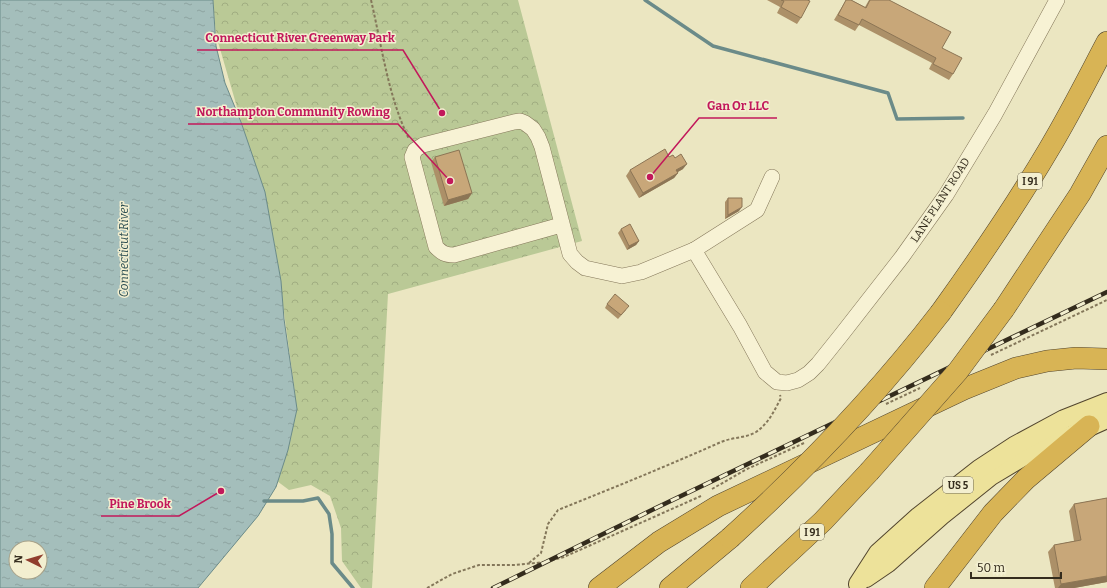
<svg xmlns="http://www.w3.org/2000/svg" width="1107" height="588" viewBox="0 0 1107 588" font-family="Bitter,serif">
	<defs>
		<pattern id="park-crowns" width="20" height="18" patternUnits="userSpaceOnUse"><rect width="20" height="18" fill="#bac996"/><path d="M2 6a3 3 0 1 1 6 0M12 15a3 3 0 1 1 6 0" fill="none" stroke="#a0ad81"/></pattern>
		<pattern id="water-ripples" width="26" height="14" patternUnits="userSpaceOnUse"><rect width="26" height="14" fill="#a4bebb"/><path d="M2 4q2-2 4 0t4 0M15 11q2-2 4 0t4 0" fill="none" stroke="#8ea3a0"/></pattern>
	</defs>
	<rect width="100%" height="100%" fill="#ebe6c1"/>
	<path fill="url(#park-crowns)" d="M213,0H518L582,241L388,294L372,588H361L342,561L341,528L330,496L311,485L289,490L273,478L291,438L295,393L275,246L248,145L216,35Z"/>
	<path fill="url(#water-ripples)" stroke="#6b8b89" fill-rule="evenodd" d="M0,0H213L216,46L225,83L241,122L265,192L281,281L284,319L297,409L288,450L276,487L258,516L198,588H0ZM16,548H40V572H16Z"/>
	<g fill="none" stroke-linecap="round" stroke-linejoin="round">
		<g stroke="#6b8b89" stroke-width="3.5">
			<path d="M645,0L713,46L888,93L897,119L963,118"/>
			<path d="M264,501H303L318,498L329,514L332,534V563L353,588"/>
		</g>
		<g stroke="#84775a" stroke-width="16">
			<g id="minor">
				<path d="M561,225L454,255C445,255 442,253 436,247L412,157L415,150L423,145L514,122L520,121L525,123L533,129L538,137L542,147L570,254L577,262L585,268L622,276L641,272L694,250L740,326L765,372L777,382L787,383L798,380L809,373L818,364L842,334L902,257L946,195L995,114L1057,0"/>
				<path d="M694,250L757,210L772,177"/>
			</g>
		</g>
		<g stroke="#52452e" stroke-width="20">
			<g id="major">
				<path d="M866,578L888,563L941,516L991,476L1026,455L1107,419"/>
				<path d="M858,584L878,553L919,516L979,469L1014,446L1064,419L1107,402"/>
			</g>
		</g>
		<g stroke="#52452e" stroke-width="22">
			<g id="highway">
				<path d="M1004,309L1080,194L1107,146"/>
				<path d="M941,312C979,259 1016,205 1049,149C1070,114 1088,78 1107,42"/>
				<path d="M599,588L659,542L718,506L964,389L1016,368L1047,361L1076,358L1107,359"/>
				<path d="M670,588L730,538"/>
				<path d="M751,588L823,521L869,472"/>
				<path d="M935,588L993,513L1026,479L1089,426"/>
			</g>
		</g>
		<g stroke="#84775a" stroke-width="2" stroke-dasharray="3 2" stroke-linecap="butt">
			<path d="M371,0C382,47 388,96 409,139"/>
			<path d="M991,355L1107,300"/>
			<path d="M886,404L920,388"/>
			<path d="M712,489L745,470L804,443"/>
			<path d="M529,563L541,553L548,524L558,510C613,488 667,466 721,442C733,437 746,438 756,432C769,423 774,411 781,398L780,395"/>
			<path d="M427,588L452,574L479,565H515L546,562L564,557L701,496"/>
		</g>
		<use href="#minor" stroke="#f7f2d4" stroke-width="15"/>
		<use href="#major" stroke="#ede29a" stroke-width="18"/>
		<use href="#highway" stroke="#d8b455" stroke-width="21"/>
		<g stroke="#342c1d" stroke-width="4.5">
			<path id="rail" d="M493,588L658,507L1107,292"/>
		</g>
		<use href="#rail" stroke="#f3efd0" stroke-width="3" stroke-dasharray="9" stroke-linecap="butt"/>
		<g stroke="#52452e" stroke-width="22" stroke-linecap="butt">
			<g id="highway-bridge">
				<path d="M869,472L958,371L1004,309"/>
				<path d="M730,538C807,468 878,394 941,312"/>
			</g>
		</g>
		<use href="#highway-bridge" stroke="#d8b455" stroke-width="21"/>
	</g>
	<g fill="#ac9068">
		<path d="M767,0H807L801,18L797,24L777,13L780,7Z"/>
		<path d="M846,0H851L865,7L869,0H889L942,48L953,74L949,80L929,69L932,63L859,25L855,31L834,20Z"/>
		<path d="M435,157L472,193L468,199L444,206L431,162Z"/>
		<path d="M669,157L683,169L678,172V173L674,178L639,198L626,176L630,170Z"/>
		<path d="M728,198L739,211L725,219V202Z"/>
		<path d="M621,229L639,241L636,245L627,250L618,233Z"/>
		<path d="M607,304L626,310L618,319L605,308Z"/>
		<path d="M1107,498V582L1074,588H1055L1048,552L1054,545L1074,541L1069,511L1074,504Z"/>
	</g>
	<g fill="#8c7555">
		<path d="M687,164L683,169L672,175L676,170Z"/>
		<path d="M678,173L674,178L639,198L643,193Z"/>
		<path d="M472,193L468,199L444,206L448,200Z"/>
		<path d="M742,207L739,211L725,219L728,215Z"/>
		<path d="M639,241L636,245L627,250L629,246Z"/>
		<path d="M1107,576V582L1074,588H1058L1061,584Z"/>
	</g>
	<g fill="#c8a779" stroke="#8c7555">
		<path d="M781,0H807L810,1L801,18L781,7L784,1Z"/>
		<path d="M846,0H851L866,8L870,0H889L951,32L942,48L962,58L953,74L933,64L936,58L862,19L859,25L838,15Z"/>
		<path d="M665,149L669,157L673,155L675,158L681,154L687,164L676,170L678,173L643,193L630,170Z"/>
		<path d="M459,150L472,193L448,200L435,157Z"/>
		<path d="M728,198H742V207L728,215Z"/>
		<path d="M630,224L639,241L629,246L621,229Z"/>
		<path d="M615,294L629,306L621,315L607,304Z"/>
		<path d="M1107,498V576L1061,584L1054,545L1081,540L1074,504Z"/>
	</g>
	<g text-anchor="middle" stroke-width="3" stroke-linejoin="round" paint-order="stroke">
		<g fill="#f3efd0" stroke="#6d6653" stroke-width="1">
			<rect x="1018" y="173" width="24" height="16" rx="3"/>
			<rect x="943" y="477" width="30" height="16" rx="3"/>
			<rect x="800" y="524" width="24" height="16" rx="3"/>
		</g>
		<g font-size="10" font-weight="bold" fill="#342c1d">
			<text x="1030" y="185">I 91</text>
			<text x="958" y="489">US 5</text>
			<text x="812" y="536">I 91</text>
		</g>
		<g font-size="11" fill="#342c1d" stroke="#f3efd0">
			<text transform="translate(940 200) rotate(-57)" y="4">LANE PLANT ROAD</text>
		</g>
		<g font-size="12" font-style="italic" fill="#2d4f53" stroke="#f3efd0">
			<text transform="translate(124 250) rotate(-90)" y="4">Connecticut River</text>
		</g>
	</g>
	<path fill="none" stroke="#c2185b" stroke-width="1.5" d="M442 113L403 50H197M650 177L699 118H777M450 181L398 124H188M221 491L179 516H101"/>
	<g fill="#c2185b" stroke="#f3efd0" stroke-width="1.5">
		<circle cx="442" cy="113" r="4"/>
		<circle cx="650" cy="177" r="4"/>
		<circle cx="450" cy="181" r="4"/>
		<circle cx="221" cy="491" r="4"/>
	</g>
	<g font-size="12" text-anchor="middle" font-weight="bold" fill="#c2185b" stroke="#f3efd0" stroke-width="3" stroke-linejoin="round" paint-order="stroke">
		<text x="300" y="42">Connecticut River Greenway Park</text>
		<text x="738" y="110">Gan Or LLC</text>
		<text x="293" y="116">Northampton Community Rowing</text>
		<text x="140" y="508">Pine Brook</text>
	</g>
	<g transform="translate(28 560) rotate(275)"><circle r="19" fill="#f3efd0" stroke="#a7a188"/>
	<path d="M0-3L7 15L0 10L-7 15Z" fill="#903d2d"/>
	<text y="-6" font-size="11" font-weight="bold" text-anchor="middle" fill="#342c1d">N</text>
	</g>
	<path d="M971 572v6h90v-6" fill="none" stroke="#342c1d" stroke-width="2"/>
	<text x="977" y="572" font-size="12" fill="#342c1d" stroke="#f3efd0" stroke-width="3" paint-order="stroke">50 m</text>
</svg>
